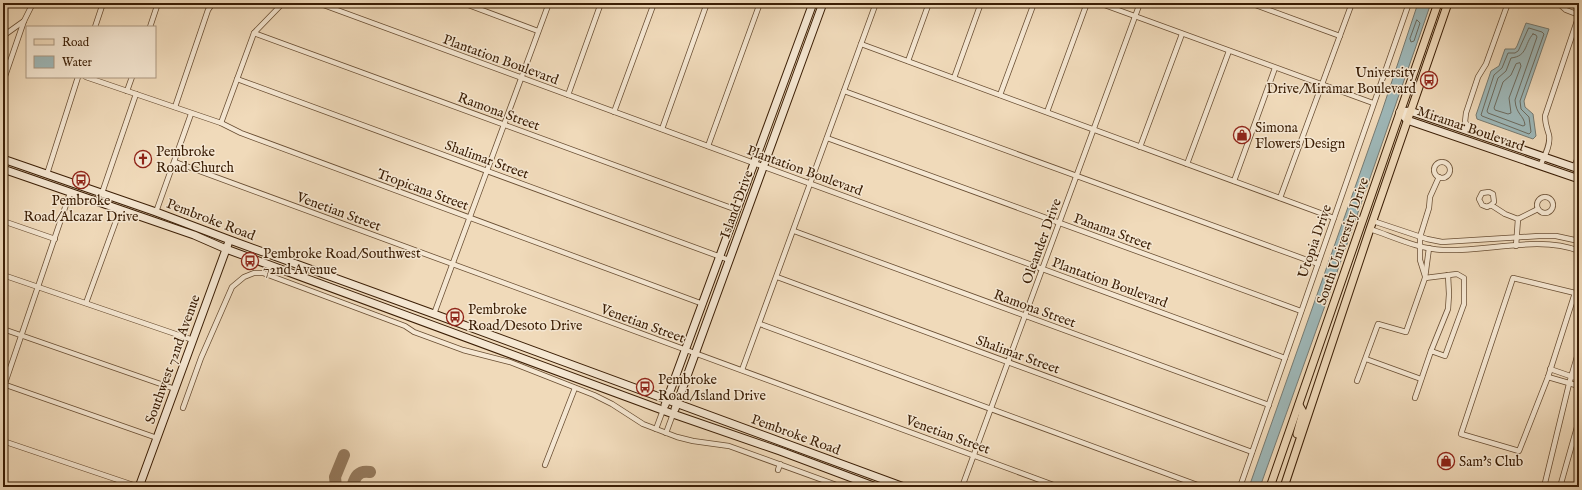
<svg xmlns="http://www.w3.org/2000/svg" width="1582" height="490" viewBox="0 0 1582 490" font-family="'IM FELL English',serif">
	<rect width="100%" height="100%" fill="#f0daba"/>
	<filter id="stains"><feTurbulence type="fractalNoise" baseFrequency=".005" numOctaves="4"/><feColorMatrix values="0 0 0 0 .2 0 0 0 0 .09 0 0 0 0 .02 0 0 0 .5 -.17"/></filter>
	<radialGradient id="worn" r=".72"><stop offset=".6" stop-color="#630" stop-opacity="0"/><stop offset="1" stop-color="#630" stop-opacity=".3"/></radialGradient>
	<g fill="#9eb8b9" stroke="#767a71">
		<path d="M1418,3H1431L1346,247L1260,487H1249L1382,111Z"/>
		<path d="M1526,23L1549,29L1524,101L1525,107L1533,114L1536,136L1533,139L1477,119L1476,115L1491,71L1499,66L1505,49H1515L1517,46Z"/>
	</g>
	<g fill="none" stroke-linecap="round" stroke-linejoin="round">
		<g stroke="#6c6b5f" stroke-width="1">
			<path d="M1417,20L1420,23L1414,41L1411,42L1410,39Z"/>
			<path d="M1529,28L1542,32L1544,34L1520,101L1521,109L1529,117L1531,132L1529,134L1482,116L1481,115L1494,75L1502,68L1508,53H1515L1518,51Z"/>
			<path d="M1533,34L1536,35L1537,37L1515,100C1516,115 1524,115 1525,125L1523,126L1488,113L1487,111L1498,78L1506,71L1511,58C1528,56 1524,44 1533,34Z"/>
			<path d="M1520,63L1521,66L1509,98L1511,113L1508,114L1495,110L1494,108L1503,82L1511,75L1516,64Z"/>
		</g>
		<g stroke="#967c60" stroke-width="12">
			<path d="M336,487L335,477L344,455"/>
			<path d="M352,487C355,477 358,470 370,472"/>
		</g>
		<g stroke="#684d32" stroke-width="6">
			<g id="street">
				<path d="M318,3L1285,358"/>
				<path d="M463,3L538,31"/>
				<path d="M1099,3L1373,103"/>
				<path d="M1250,3L1340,36"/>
				<path d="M1558,3L1566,10L1579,15"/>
				<path d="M95,27L103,3"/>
				<path d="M150,27L158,3"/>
				<path d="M254,33L737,210"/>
				<path d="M3,36L24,21"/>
				<path d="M861,44L1334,218"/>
				<path d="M908,61L929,3"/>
				<path d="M86,77L221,123L241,133L703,304"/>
				<path d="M954,78L981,3"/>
				<path d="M237,79L729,260"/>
				<path d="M3,82L24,21L33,3"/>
				<path d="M127,91L132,77"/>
				<path d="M844,91L1318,264"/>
				<path d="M568,95L601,3"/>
				<path d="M1000,95L1034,3"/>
				<path d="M175,107L208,10L213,3"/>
				<path d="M614,112L654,3"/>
				<path d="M1047,112L1087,3"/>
				<path d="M221,123L254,33L283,3"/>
				<path d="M662,129L707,3"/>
				<path d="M1472,131L1465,122L1466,113L1478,77L1486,64L1508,3"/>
				<path d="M827,138L1301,311"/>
				<path d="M708,146L760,3"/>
				<path d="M1140,147L1182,34"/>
				<path d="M175,162L1059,487"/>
				<circle cx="1442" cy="170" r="8"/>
				<path d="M1187,164L1229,51"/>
				<path d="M1540,166C1544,157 1551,145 1549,135C1547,128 1545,124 1545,116L1579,15"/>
				<path d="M1574,168L1579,154"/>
				<path d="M47,174L78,77"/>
				<path d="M1234,181L1275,68"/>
				<path d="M102,193L136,94"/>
				<circle cx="1545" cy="205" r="8"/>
				<path d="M1280,198L1352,3"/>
				<path d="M1491,205L1494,202L1493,194L1489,192L1482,193L1479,199L1482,205L1487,207L1491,205L1505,214L1518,219L1538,209"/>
				<path d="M156,212L191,114"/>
				<path d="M3,221L55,239"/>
				<path d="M1373,221L1427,239L1442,242L1539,236H1556L1579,241"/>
				<path d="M1370,229C1394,237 1418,249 1443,250C1486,252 1539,235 1579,251"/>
				<path d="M794,231L1269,405"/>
				<path d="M1516,246L1518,219"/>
				<path d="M3,275L193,340"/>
				<path d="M1425,276L1420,260V237L1429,208L1430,197L1439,177"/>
				<path d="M777,277L1252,452"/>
				<path d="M1513,278L1575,293L1548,377L1519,451L1461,434Z"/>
				<path d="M86,303L120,210"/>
				<path d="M434,314L549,3"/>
				<path d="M760,324L1203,487"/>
				<path d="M3,329L175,389"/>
				<path d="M1431,351L1448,309L1449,294L1448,275"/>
				<path d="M1366,359L1421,379"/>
				<path d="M1550,369L1579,379"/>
				<path d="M742,370L876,3"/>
				<path d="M1548,377L1579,386"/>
				<path d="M1357,381L1378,324L1406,332L1425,278L1429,248"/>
				<path d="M3,384L157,438"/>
				<path d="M3,389L70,193"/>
				<path d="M1415,398L1431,351L1445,356L1464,304V278L1457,274L1425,278"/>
				<path d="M183,408L201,358L232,287L244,277L254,273H263L405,326L414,332L463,350L510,362L594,395L612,404L643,424L677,437L693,441L729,446L842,487"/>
				<path d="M656,429L663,410"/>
				<path d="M666,433L673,414"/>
				<path d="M3,441L139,487"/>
				<path d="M545,465L575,388"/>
				<path d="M778,470L780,464"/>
				<path d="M962,487L1140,3"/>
				<path d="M1240,487L1409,3"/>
				<path d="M1544,487L1569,384L1579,350"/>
				<path d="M1560,487L1579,420"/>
			</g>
		</g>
		<g stroke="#3b1e05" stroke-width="9">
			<g id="secondary">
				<path d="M1400,112L1407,120L1579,179"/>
				<path d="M1400,112L1410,111L1579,169"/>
				<path d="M3,159L156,212L230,240L434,314L904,487"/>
				<path d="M3,169L194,235L226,249L673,414L780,451L876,487"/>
				<path d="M665,405L813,3"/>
				<path d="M675,409L823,3"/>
				<path d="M139,487L228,244"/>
			</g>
		</g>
		<g stroke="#3b1e05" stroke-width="9">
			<g id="primary">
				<path d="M1297,434L1303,412L1299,405"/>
				<path d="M1270,487L1438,3"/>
				<path d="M1284,487L1370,229L1448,3"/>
			</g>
		</g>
		<use href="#street" stroke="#f5e7d2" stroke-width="4.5"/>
		<use href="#secondary" stroke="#f5e7d2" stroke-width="7"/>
		<use href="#primary" stroke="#f0daba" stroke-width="7"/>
	</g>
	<defs>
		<g id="bus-ring" transform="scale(0.9)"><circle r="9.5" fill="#f5e7d2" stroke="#8f2418" stroke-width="1.5"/><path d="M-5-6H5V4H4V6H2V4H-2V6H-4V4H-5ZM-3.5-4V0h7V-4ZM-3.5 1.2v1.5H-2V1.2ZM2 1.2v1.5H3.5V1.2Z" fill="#8f2418"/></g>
		<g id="shop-ring" transform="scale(0.9)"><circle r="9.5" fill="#f5e7d2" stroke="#8f2418" stroke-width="1.5"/><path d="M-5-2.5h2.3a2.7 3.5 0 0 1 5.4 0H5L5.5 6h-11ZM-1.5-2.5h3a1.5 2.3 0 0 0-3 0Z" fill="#8f2418"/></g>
		<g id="church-ring" transform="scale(0.9)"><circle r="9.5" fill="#f5e7d2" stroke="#8f2418" stroke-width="1.5"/><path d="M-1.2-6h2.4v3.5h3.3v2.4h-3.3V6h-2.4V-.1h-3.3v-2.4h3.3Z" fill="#8f2418"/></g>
	</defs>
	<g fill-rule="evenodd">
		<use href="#bus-ring" x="1429" y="80"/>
		<use href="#shop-ring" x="1242" y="135"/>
		<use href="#church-ring" x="143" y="159"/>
		<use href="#bus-ring" x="81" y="180"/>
		<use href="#bus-ring" x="250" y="261"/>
		<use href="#bus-ring" x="455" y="317"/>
		<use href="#bus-ring" x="645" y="387"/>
		<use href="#shop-ring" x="1446" y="461"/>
	</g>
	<g text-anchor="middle" stroke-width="3" stroke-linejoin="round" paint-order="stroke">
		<g font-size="14" fill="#3b1e05" stroke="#f5e7d2">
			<text transform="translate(501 59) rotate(20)" y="5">Plantation Boulevard</text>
			<text transform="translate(499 111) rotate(20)" y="5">Ramona Street</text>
			<text transform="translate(1471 128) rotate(19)" y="5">Miramar Boulevard</text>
			<text transform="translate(487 159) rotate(20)" y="5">Shalimar Street</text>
			<text transform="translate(805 170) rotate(20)" y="5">Plantation Boulevard</text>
			<text transform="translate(423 189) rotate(20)" y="5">Tropicana Street</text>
			<text transform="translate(736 204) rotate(-70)" y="5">Island Drive</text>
			<text transform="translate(339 211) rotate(20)" y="5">Venetian Street</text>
			<text transform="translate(211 219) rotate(21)" y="5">Pembroke Road</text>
			<text transform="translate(1113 231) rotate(20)" y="5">Panama Street</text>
			<text transform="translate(1041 241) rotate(-70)" y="5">Oleander Drive</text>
			<text transform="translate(1314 241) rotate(-71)" y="5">Utopia Drive</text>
			<text transform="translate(1342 241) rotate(-71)" y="5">South University Drive</text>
			<text transform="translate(1110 282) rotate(20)" y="5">Plantation Boulevard</text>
			<text transform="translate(1035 308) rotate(20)" y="5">Ramona Street</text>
			<text transform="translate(643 323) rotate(20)" y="5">Venetian Street</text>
			<text transform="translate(1018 354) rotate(20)" y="5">Shalimar Street</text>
			<text transform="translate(172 359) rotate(-70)" y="5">Southwest 72nd Avenue</text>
			<text transform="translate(796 434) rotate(20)" y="5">Pembroke Road</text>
			<text transform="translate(948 434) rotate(20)" y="5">Venetian Street</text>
		</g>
		<g font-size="14" fill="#3b1e05" stroke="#f5e7d2" text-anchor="start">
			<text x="1416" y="77" text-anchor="end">University<tspan x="1416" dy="16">Drive/Miramar Boulevard</tspan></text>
			<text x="1255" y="132">Simona<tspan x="1255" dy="16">Flowers Design</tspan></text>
			<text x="156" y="156">Pembroke<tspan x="156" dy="16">Road Church</tspan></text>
			<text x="81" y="205" text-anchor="middle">Pembroke<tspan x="81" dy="16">Road/Alcazar Drive</tspan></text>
			<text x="263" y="258">Pembroke Road/Southwest<tspan x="263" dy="16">72nd Avenue</tspan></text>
			<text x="468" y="314">Pembroke<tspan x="468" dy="16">Road/Desoto Drive</tspan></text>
			<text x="658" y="384">Pembroke<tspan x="658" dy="16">Road/Island Drive</tspan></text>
			<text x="1459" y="466">Sam's Club</text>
		</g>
	</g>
	<rect width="1582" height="490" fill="none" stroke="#f0daba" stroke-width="16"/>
	<rect x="4" y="4" width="1574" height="482" fill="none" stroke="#3b1e05" stroke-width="2"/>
	<rect x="8" y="8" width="1566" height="474" fill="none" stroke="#3b1e05"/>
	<rect x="26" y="26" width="130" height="52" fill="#f5e7d2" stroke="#ab9780"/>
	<rect x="34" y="39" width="20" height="6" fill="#f0daba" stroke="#ab9780"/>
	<text x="62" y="46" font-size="12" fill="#3b1e05">Road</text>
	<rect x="34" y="56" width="20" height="12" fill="#9eb8b9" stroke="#ab9780"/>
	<text x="62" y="66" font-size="12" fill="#3b1e05">Water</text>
	<rect width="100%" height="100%" filter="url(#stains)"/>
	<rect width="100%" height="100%" fill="url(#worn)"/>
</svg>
